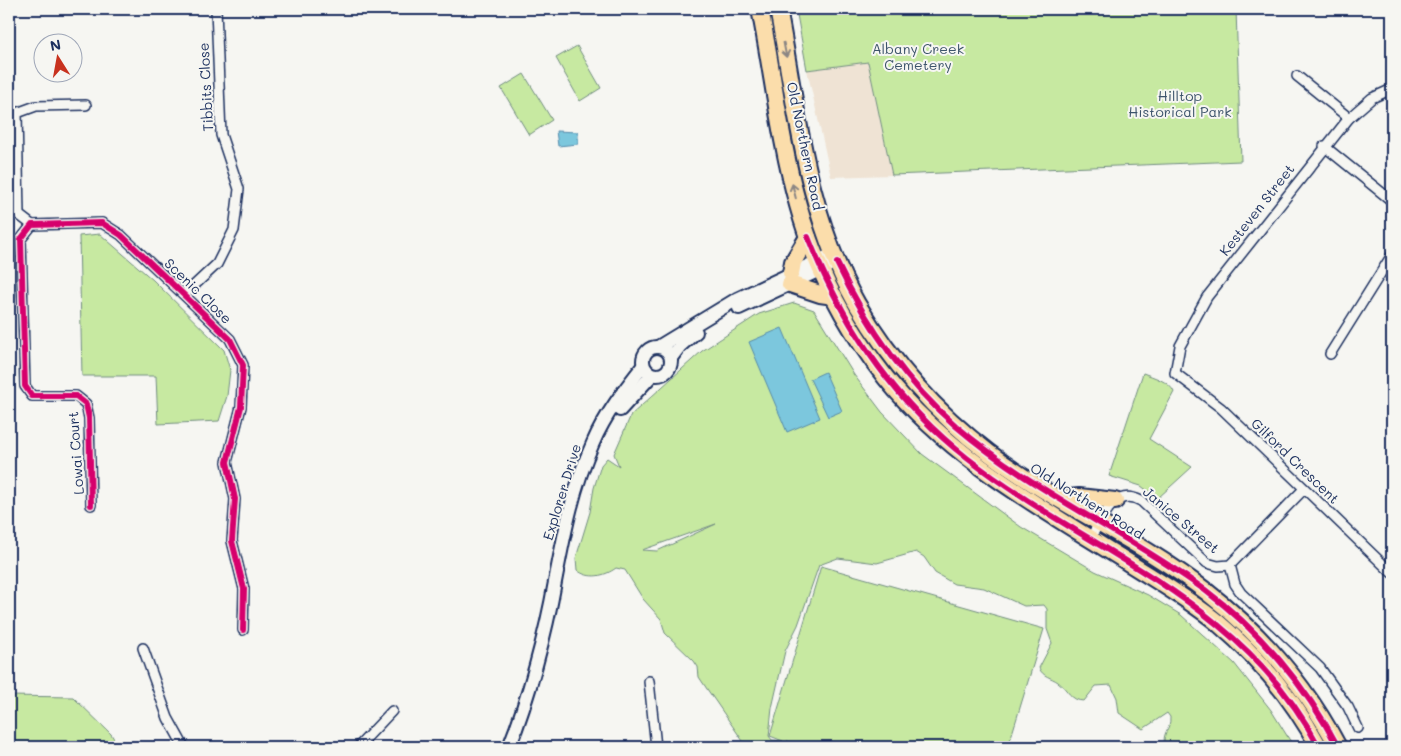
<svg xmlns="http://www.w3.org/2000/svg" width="1401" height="756" viewBox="0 0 1401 756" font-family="Mali,sans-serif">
	<rect width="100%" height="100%" fill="#f6f6f2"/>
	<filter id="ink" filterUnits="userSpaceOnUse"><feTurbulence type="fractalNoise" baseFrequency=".02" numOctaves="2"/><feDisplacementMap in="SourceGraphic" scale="10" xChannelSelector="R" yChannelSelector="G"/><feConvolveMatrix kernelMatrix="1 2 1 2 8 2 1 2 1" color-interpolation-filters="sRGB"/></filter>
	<g filter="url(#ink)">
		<path fill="#efe3d4" d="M868,62L892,175L831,177L807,70Z"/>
		<g fill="#c7e9a1" stroke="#718c80" fill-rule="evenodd">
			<path d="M796,9H1236L1241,161L892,175L868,62L807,70Z"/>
			<path d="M577,46L601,88L580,101L556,58Z"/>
			<path d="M524,74L552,120L529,135L501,88Z"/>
			<path d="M100,234L153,280L224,350L230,370L227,396L219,421L158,424L156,376H82L79,236Z"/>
			<path d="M794,303L814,310L854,375L882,412L922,454L1021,527L1095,571L1148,595L1181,615L1234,663L1271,710L1294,747H1165C1161,732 1171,730 1170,717L1167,713L1143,729L1119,713L1117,698L1111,685L1096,686L1084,701C1070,701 1068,689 1058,682C1051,677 1043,677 1039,668L1052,643L1047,629V609L1044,605L1024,606L984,588L954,584L935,573L924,557L916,552L877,563L838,558L819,565L798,625L785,651L772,708L769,736L772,740L783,741L770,736L821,566L1044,629L1008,747H808L787,741L802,747H747L707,689L699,677L698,667L694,661L665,633L661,619L643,599L625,570L616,568C605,576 589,580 577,570L576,558L590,512L594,488L601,465L607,458L619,466L614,454L631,415L702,351L759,314ZM716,524L657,551L642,550Z"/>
			<path d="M1143,373C1153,377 1169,381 1174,392L1149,439L1192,467L1158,498L1141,486L1109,476Z"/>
			<path d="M9,696L73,697L111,734L119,747H9Z"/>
		</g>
		<g fill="#7cc7dd" stroke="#558aaa">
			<path d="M556,131L578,132V144L558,146Z"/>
			<path d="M782,328L820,418L787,432L749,342Z"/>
			<path d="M825,372L842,411L828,417L810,379Z"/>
		</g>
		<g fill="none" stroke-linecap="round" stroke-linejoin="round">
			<g stroke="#1b2f5e" stroke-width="12">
				<g id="street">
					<path d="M1297,76L1349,118"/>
					<path d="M1392,89L1372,98L1349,118L1207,297L1180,346L1175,373L1221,408L1392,573"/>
					<path d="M1324,146L1392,201"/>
					<path d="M32,225L19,215L17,113L36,106L86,105"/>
					<path d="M185,294L217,264L234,230L239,189L221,135L216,9"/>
					<path d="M1330,354L1392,255"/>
					<path d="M91,505L89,418L86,404L76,396H32L25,386L21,239L32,225L102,223L121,235L230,339L243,365L241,407L227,462L235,499L232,541L244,589L243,630"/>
					<path d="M1090,539C1102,519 1114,486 1141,501L1207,563L1218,566L1230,565L1304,489"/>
					<path d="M1230,565L1235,584L1241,593L1320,668L1348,707L1358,728"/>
					<path d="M143,648L168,718L184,747"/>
					<path d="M649,681L656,747"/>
					<path d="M358,747L392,711"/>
				</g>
			</g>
			<g stroke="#1b2f5e" stroke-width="16">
				<g id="secondary">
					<path d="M739,308L828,266"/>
					<circle cx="657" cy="361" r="14"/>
					<path d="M658,347L737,299L833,254"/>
					<path d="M671,358L680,346L696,332"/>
					<path d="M620,410L652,375"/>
					<path d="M509,747C528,700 546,633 555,582C564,535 573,487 593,443C605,415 624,390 643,366"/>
				</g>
			</g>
			<g stroke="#1b2f5e" stroke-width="20">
				<g id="highway">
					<path d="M760,9C773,74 780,141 798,205C815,267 846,327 886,378C951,459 1042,508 1129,563C1159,582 1190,600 1218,623C1258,657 1294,700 1319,747"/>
					<path d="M778,9C797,108 806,214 857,304C891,362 935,412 989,453C1058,505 1139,539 1207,592C1261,634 1306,686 1338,747"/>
					<path d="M791,273L793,262L808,237"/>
					<path d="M790,284L820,294L834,296"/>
					<path d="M1060,499L1079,497L1115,501"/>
				</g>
			</g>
			<use href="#street" stroke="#f6f6f2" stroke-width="9"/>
			<use href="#secondary" stroke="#f6f6f2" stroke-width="12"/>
			<use href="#highway" stroke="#fbddab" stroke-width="16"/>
			<g stroke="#f6f6f2" stroke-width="9">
				<g id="cycleway">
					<path d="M808,237C842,323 894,401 967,458C1092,555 1241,598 1319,747"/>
					<path d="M837,263C866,324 904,381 956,426C1032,491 1125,532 1205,590C1260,631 1306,686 1338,747"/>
					<path d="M91,505L89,418L86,404L76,396H32L25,386L21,239L32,225L102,223L121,235L230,339L243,365L241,407L227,462L235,499L232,541L244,589L243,630"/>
				</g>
			</g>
			<use href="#cycleway" stroke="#d6006c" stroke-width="6"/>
		</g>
		<defs><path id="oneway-shaft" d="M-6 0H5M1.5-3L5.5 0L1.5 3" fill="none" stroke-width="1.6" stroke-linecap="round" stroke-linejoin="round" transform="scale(1.25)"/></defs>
		<g stroke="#8b8684">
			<use href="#oneway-shaft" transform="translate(785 50) rotate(79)"/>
			<use href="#oneway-shaft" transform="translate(794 191) rotate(-104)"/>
		</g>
	</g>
	<g text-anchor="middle" stroke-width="4" stroke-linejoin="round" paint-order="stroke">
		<g font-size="14" fill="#3d546b" stroke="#f6f6f2">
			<text x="918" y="54">Albany Creek<tspan x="918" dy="16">Cemetery</tspan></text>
			<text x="1180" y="101">Hilltop<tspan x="1180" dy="16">Historical Park</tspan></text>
		</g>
		<g font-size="14" fill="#1b2f5e" stroke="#f6f6f2">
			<text transform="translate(206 87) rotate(-93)" y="5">Tibbits Close</text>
			<text transform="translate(805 146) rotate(78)" y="5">Old Northern Road</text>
			<text transform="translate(1257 210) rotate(-52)" y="5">Kesteven Street</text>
			<text transform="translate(198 291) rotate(44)" y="5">Scenic Close</text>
			<text transform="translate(76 453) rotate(-94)" y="5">Lowai Court</text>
			<text transform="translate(1295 461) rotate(44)" y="5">Gilford Crescent</text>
			<text transform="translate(562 492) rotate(-73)" y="5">Explorer Drive</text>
			<text transform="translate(1087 501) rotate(32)" y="5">Old Northern Road</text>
			<text transform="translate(1181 520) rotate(40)" y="5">Janice Street</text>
		</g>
	</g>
	<rect width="1401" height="756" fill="none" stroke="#f6f6f2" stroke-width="30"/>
	<rect x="15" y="15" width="1371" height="726" fill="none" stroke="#1b2f5e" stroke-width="2" filter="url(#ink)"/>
	<g transform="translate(58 58) rotate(349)"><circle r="24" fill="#f6f6f2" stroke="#9ea6b7"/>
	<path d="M0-4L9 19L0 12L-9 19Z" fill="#c8321e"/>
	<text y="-8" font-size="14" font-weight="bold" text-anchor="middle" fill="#1b2f5e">N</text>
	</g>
</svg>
